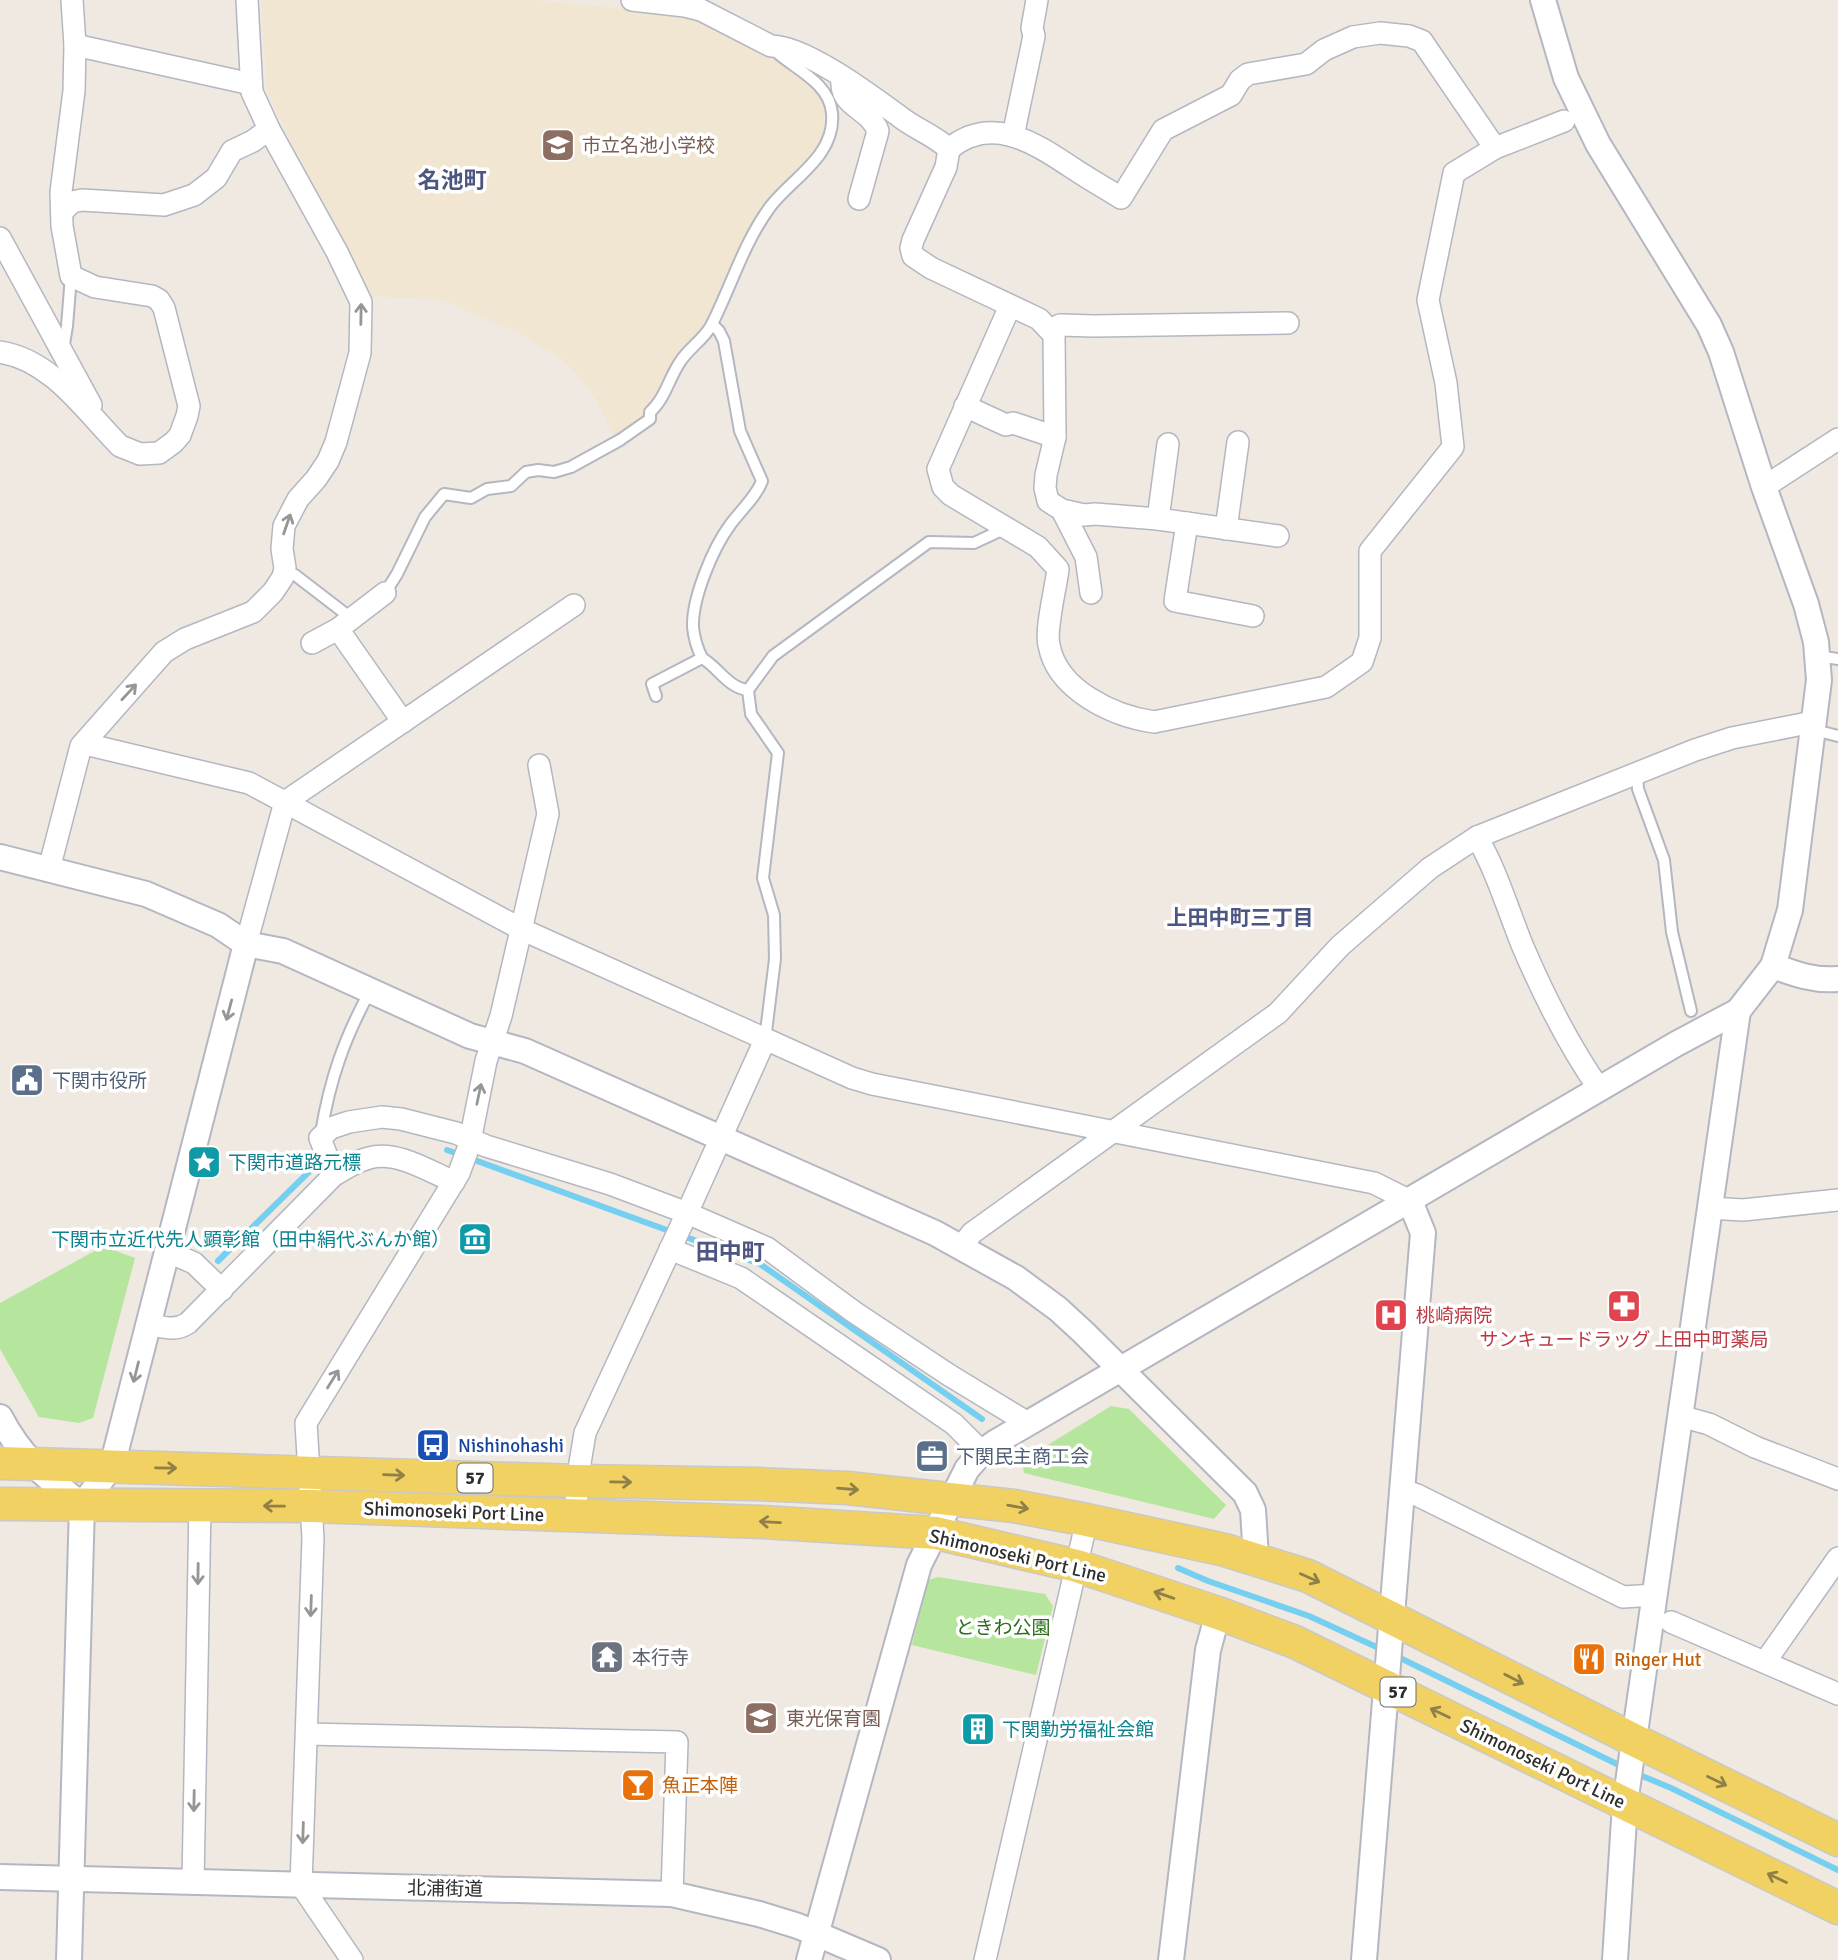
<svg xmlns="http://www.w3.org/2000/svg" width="1838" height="1960" viewBox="0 0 1838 1960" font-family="Signika,'Noto Sans JP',sans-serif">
	<rect width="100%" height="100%" fill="#efe9e1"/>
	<path fill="#f0e6d1" d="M261,0H536L676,14L700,19L799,73L809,84L820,96L826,111L820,147L791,183L768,204L729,273L705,328L654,403L642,411L644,420L617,439L591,391L563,360L517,332L442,300L370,296L356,266L293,147L267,90Z"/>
	<g fill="#b6e59e">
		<path d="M100,1248L116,1251L135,1258L93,1418L79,1423L39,1417L0,1349V1303Z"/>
		<path d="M1111,1406L1129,1409L1226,1505L1214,1519L1024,1473L1022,1461Z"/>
		<path d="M938,1577L1045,1594L1053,1606L1036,1675L912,1645L928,1580Z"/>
	</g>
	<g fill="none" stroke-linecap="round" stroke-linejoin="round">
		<g stroke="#75cff0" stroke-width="6">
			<path d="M447,1150L760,1264L982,1419"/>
			<path d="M218,1261L319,1162"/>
			<path d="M1178,1568L1208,1581L1309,1616L1383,1650"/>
			<path d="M1396,1656L1625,1768"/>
			<path d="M1635,1773L1671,1788L1838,1870"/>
		</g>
		<g stroke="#b4b7c1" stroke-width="14">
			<g id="service">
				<path d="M63,350L67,326L71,276"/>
				<path d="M284,573L295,575L351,618"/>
				<path d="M385,593L397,574L425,517L444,494L471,498L487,489L511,486L526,472L538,470L554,472L571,467L620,440L650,419V412C665,399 669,378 680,362C688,349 703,340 711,326C731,287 743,244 770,207C792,178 836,156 832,113C829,81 792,68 773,49"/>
				<path d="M1818,656L1838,659"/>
				<path d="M702,658C718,667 728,688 748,690"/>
				<path d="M656,696L652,684L702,658C697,648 694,638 693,627C692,598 713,548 730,525C740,511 756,497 762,481L740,431L724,341L719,331L712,324"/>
				<path d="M1814,730L1838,736"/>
				<path d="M1637,774L1638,789L1664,860L1672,932L1691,1011"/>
				<path d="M765,1040L775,959L774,915L763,878L778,753L751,714L748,690L773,656L929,542L974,543L1006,528"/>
				<path d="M321,1133C330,1079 344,1039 370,991"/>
			</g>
		</g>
		<g stroke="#b4b7c1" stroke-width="24">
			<g id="minor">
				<path d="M632,0L685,6L701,10L771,46C806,46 874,98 903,119C918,130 935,136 949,149L946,167L913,240L911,248L913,256L931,268L1039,319L1054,335L1055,437L1046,475L1045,488L1048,501L1062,510L1084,515L1095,514L1158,519L1278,536"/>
				<path d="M75,45L251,84"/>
				<path d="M842,78C839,108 868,106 878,131L859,199"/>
				<path d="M1013,136L1034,36L1032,28L1037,0"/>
				<path d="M949,149C992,113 1036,144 1074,169C1089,179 1105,188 1121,198L1163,130L1231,95L1240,80L1248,74L1306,64L1324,50L1353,37L1380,33L1409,36L1422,41L1426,47L1495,148"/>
				<path d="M62,212L72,202L82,200L164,205L194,195L216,178L232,151L253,141L269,129"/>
				<path d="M0,238L91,405"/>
				<path d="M1010,306L938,469L943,487L951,495L1038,547L1058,569C1056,587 1045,630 1049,645C1057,690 1113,716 1154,722L1326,687L1362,662L1370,638V551L1453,447L1446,383L1428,300L1454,173L1495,148L1564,121"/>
				<path d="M1051,330L1060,325L1094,326L1288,323"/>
				<path d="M0,352C52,360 85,411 120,446L140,454L159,453L174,442L180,435L187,416L189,406L164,308L159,300L152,296L95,287L71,276L62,226L61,192L74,91L75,45L72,0"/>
				<path d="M965,406L1006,425L1013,423L1055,437"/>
				<path d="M1764,487L1838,439"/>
				<path d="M1062,510L1086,557L1091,593"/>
				<path d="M1158,519L1168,444"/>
				<path d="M1187,523L1175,601L1253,616"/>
				<path d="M1226,529L1238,442"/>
				<path d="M338,629L403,722"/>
				<path d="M312,643L338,629L385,593"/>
				<path d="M85,744L249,783L521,929L852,1078L872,1084L1374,1183L1410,1201"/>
				<path d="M1477,837C1497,872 1508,910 1523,947C1544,996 1569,1046 1600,1090"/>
				<path d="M49,869L81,746L164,652L185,639L253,612L273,592L283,577L285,568L282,549L284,526L298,499L316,479L328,461L336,442L360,353L361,302L337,252L269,129L252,92L247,0"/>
				<path d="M246,944L285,802L574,605"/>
				<path d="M334,1175L320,1138L331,1128L349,1122L382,1117L401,1119L456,1133L486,1146L610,1184L687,1213L767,1248L854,1312L949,1375L1028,1423"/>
				<path d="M1709,1208L1743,1210L1838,1200"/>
				<path d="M961,1247L972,1233L1278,1013L1340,946L1430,868L1477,837L1695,750L1732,738L1813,722"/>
				<path d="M670,1249L741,1278L954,1424L982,1452"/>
				<path d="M166,1251L194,1263L222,1290"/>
				<path d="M147,1324C163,1327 175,1332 188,1323L334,1175C345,1169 356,1161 369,1158C396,1150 429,1171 454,1182"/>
				<path d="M1680,1416L1709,1424L1755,1447L1838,1479"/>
				<path d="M1402,1490L1417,1495L1623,1597L1655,1595"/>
				<path d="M576,1516L577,1481L585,1433L687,1213L765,1040"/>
				<path d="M1671,1622L1838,1694"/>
				<path d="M1765,1662L1838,1558"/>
				<path d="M307,1734L677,1742L672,1894"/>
				<path d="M193,1883L200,1505"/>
				<path d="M352,1960L301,1885L313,1538L306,1423L459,1173L469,1146L486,1061L501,1016L548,814L539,765"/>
				<path d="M985,1960L1087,1520"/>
			</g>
		</g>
		<g stroke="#b4b7c1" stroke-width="28">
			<g id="tertiary">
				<path d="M0,857L146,894L218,925L246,944L283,951L470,1036L525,1051L935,1233L1016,1278L1058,1309L1083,1332L1245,1493L1253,1510L1256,1558"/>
				<path d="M1773,966C1795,974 1814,981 1838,979"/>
				<path d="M0,1417C22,1459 45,1476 82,1505"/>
				<path d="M0,1877L672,1894L759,1914L798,1926L878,1960"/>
				<path d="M69,1960L82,1505L112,1466L246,944"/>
				<path d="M809,1960L919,1565L967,1469L982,1452L996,1442L1676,1044L1738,1011L1773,966L1790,910L1819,680L1816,642L1806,604L1764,487L1721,352L1709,325L1598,144L1566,78L1543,0"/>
				<path d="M1171,1960L1208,1650L1218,1613"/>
				<path d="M1364,1960L1423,1233L1410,1201"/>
				<path d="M1615,1960L1625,1804L1634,1740L1738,1011"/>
			</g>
		</g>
		<g stroke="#c9c9c9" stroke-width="35">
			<g id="primary">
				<path d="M0,1463L577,1481L757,1484L847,1488L1014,1506L1087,1520L1225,1550L1308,1576L1634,1740L1838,1840"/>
				<path d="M0,1504L312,1506L762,1522L936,1533L1077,1566L1218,1613L1295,1642L1838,1908"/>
			</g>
		</g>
		<use href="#service" stroke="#fff" stroke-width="10"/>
		<use href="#minor" stroke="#fff" stroke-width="21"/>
		<use href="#tertiary" stroke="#fff" stroke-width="24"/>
		<use href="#primary" stroke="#f2d163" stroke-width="32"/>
	</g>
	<defs><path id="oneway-shaft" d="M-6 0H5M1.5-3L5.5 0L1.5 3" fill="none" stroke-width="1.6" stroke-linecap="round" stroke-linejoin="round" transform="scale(1.75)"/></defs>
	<g stroke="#969696">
		<use href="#oneway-shaft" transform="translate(361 314) rotate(-89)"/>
		<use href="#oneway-shaft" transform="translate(287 524) rotate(-71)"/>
		<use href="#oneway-shaft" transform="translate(129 692) rotate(-47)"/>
		<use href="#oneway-shaft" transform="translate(229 1010) rotate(105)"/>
		<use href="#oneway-shaft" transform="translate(479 1094) rotate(-78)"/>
		<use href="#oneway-shaft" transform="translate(136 1372) rotate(104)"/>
		<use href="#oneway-shaft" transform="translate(333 1379) rotate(-58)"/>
		<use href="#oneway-shaft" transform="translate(198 1574) rotate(91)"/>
		<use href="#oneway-shaft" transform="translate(311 1606) rotate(92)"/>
		<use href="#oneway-shaft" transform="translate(194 1801) rotate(91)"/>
		<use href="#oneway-shaft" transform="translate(303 1833) rotate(92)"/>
	</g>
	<g stroke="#908048">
		<use href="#oneway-shaft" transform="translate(166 1468) rotate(1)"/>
		<use href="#oneway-shaft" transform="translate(394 1475) rotate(2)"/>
		<use href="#oneway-shaft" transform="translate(621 1482) rotate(1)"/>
		<use href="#oneway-shaft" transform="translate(848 1489) rotate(5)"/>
		<use href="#oneway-shaft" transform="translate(274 1506) rotate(-179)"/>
		<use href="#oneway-shaft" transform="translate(1018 1507) rotate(10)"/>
		<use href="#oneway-shaft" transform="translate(770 1522) rotate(-177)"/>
		<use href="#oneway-shaft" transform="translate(1310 1578) rotate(24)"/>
		<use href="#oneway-shaft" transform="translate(1164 1595) rotate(-161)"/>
		<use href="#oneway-shaft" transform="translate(1514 1679) rotate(27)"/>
		<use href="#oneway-shaft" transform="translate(1440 1713) rotate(-154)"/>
		<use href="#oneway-shaft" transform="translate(1717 1781) rotate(26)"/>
		<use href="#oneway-shaft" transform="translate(1777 1878) rotate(-154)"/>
	</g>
	<defs>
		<g id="school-square" transform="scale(1.75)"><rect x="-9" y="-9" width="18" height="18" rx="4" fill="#8d6e63" stroke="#fff"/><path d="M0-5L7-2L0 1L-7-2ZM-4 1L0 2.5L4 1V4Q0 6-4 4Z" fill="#fff"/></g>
		<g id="civic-square" transform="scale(1.75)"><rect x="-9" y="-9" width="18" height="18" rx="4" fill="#5c6f8a" stroke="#fff"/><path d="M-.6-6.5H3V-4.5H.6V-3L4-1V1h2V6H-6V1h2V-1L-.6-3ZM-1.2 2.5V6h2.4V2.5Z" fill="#fff"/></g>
		<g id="sight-square" transform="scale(1.75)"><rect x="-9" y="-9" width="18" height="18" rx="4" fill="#0f9aa8" stroke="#fff"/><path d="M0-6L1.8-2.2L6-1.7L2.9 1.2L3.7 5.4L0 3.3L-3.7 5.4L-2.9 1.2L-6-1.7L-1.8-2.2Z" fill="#fff"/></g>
		<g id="museum-square" transform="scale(1.75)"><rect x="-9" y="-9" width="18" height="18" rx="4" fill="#0f9aa8" stroke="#fff"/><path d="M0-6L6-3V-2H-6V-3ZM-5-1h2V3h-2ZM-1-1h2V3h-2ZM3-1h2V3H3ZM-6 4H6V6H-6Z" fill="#fff"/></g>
		<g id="pharmacy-square" transform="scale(1.75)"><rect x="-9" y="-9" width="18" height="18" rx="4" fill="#e0444e" stroke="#fff"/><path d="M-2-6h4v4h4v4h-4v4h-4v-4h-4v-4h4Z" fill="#fff"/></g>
		<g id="hospital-square" transform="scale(1.75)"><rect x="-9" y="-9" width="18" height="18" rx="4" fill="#e0444e" stroke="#fff"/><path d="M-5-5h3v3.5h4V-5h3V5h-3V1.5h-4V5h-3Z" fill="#fff"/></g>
		<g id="bus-square" transform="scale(1.75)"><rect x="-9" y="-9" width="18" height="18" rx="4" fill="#1a4fb4" stroke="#fff"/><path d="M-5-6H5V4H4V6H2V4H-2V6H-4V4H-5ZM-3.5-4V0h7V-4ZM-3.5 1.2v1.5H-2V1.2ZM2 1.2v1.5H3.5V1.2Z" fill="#fff"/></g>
		<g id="office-square" transform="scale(1.75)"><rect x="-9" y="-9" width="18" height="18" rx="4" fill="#5c6f8a" stroke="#fff"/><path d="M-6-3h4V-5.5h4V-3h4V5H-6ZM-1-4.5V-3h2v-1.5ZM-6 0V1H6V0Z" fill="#fff"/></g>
		<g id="temple-square" transform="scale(1.75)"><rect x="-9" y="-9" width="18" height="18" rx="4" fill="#6b7280" stroke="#fff"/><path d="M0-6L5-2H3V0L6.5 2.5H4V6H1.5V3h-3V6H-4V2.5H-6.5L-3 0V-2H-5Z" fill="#fff"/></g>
		<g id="restaurant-square" transform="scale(1.75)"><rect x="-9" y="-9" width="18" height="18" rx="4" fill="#e8710a" stroke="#fff"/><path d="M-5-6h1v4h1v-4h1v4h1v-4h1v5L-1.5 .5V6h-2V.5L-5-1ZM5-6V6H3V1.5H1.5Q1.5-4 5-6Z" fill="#fff"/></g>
		<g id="building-square" transform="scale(1.75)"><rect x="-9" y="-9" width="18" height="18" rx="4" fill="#0f9aa8" stroke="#fff"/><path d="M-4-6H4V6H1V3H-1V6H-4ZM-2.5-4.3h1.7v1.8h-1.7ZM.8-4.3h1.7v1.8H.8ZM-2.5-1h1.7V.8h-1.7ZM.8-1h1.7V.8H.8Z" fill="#fff"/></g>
		<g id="bar-square" transform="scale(1.75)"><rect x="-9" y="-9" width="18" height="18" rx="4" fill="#e8710a" stroke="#fff"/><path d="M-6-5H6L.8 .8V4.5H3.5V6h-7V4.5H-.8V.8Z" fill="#fff"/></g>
	</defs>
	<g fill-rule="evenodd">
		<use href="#school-square" x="558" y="145"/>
		<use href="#civic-square" x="27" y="1080"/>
		<use href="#sight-square" x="204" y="1162"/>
		<use href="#museum-square" x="475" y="1239"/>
		<use href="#pharmacy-square" x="1624" y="1306"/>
		<use href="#hospital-square" x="1391" y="1315"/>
		<use href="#bus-square" x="433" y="1445"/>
		<use href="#office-square" x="932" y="1456"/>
		<use href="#temple-square" x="607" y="1657"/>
		<use href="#restaurant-square" x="1589" y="1659"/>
		<use href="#school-square" x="761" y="1718"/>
		<use href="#building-square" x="978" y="1729"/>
		<use href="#bar-square" x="638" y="1785"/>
	</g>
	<g text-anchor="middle" stroke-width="7" stroke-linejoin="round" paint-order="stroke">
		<g fill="#fff" stroke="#6d6d6d" stroke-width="2">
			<rect x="457.5" y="1463.5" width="35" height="29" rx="5"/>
			<rect x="1380.5" y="1677.5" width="35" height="29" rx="5"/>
		</g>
		<g font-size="18" font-weight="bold" fill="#2e2e2e">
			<text x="475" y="1484">57</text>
			<text x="1398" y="1698">57</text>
		</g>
		<g font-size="19" fill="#785e54" stroke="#fff" text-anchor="start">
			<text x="582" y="152">市立名池小学校</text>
			<text x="786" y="1725">東光保育園</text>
		</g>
		<g font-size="19" fill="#4e5e75" stroke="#fff" text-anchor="start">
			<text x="52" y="1087">下関市役所</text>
			<text x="956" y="1463">下関民主商工会</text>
		</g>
		<g font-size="19" fill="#0d838f" stroke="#fff" text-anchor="start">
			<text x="228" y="1169">下関市道路元標</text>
			<text x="450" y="1246" text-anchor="end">下関市立近代先人顕彰館（田中絹代ぶんか館）</text>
			<text x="1002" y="1736">下関勤労福祉会館</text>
		</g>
		<g font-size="19" fill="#be3a42" stroke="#fff" text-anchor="start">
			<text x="1416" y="1322">桃崎病院</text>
			<text x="1624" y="1346" text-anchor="middle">サンキュードラッグ 上田中町薬局</text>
		</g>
		<g font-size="19" fill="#164399" stroke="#fff" text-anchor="start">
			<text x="458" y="1452">Nishinohashi</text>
		</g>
		<g font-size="19" fill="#2e2e2e" stroke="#fff">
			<text transform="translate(454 1511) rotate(2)" y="7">Shimonoseki Port Line</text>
			<text transform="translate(1018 1555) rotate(13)" y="7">Shimonoseki Port Line</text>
			<text transform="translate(1543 1763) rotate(26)" y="7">Shimonoseki Port Line</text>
			<text transform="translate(445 1888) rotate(1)" y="7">北浦街道</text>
		</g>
		<g font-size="19" fill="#2c6e1b" stroke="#fff">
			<text x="1003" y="1634">ときわ公園</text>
		</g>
		<g font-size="19" fill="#5b616d" stroke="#fff" text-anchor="start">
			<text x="632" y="1664">本行寺</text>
		</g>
		<g font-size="19" fill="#c56008" stroke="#fff" text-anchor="start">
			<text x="1614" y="1666">Ringer Hut</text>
			<text x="662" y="1792">魚正本陣</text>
		</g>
		<g font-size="21" font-weight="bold" fill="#4d5680" stroke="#fff">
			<text x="1240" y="925">上田中町三丁目</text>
		</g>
		<g font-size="23" font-weight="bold" fill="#4d5680" stroke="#fff">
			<text x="452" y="188">名池町</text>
			<text x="730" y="1260">田中町</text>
		</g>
	</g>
</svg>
